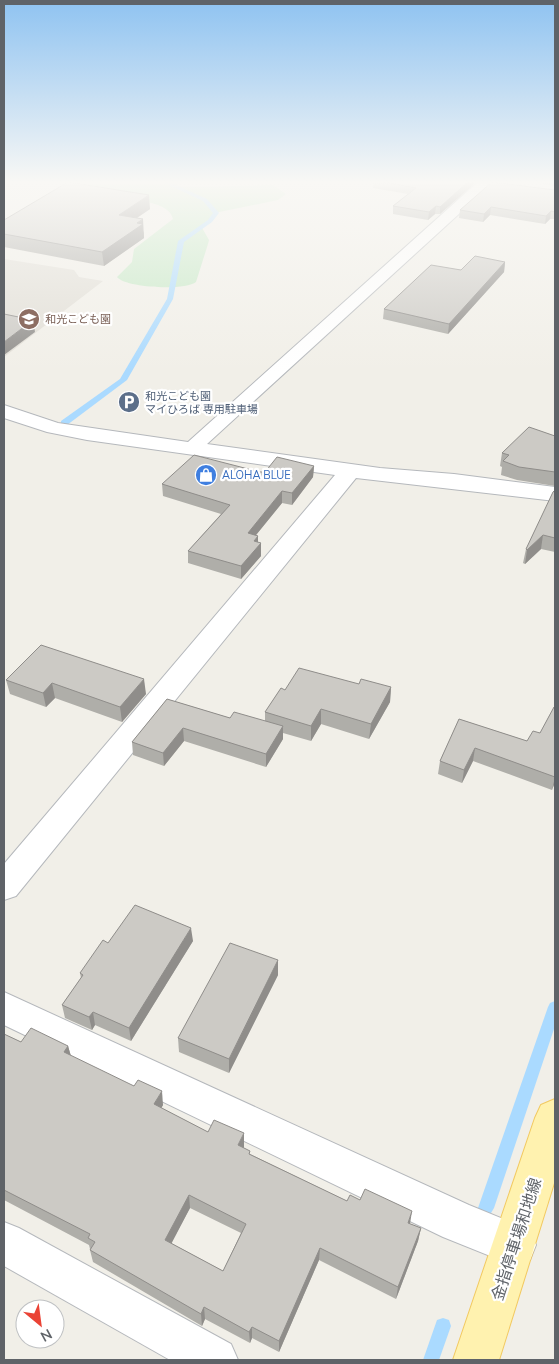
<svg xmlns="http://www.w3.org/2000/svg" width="559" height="1364" viewBox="0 0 559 1364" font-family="'Nunito Sans','Noto Sans JP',sans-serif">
	<rect width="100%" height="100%" fill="#f1efe8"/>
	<path fill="#e1ded6" d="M4,259L74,270L79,277L103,281L4,357Z"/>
	<path fill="#c5e8c5" d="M85,181H159L175,186L189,187L273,185L286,194L278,200L219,212L201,226L209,240L208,244L196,282C185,291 126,288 117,277L132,262L134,249L173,219C168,194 107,205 85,181Z"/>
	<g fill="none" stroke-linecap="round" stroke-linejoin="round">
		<g fill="#aadaff" fill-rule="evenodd">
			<path d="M160,181H167L207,199L219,213L212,222L184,242L173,299L127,380L67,425H61V421L120,379L167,299L178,241L208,220L213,213L203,201Z"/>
			<path d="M555,1001V1026L494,1208L491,1213L486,1216L481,1213L478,1208L548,1007L550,1003Z"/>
			<path d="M443,1318L449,1320L451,1326L439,1360H423L437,1320Z"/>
		</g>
		<g stroke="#b5b8bc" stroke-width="2">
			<g id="minor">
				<path d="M479,181H495L207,444L380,468L454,474L555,487V501L356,478L16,896L4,900V864L335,475L87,440L47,432L4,418V405L58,423L188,442Z"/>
				<path d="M4,992L469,1205L530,1230L536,1245L530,1260L515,1266L443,1237L4,1025Z"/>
				<path d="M4,1222L19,1228L231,1344L238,1360H170L4,1266Z"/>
			</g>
		</g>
		<g stroke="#f2c960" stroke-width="2">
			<path id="major" d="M555,1099V1180L499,1360H453L535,1118L541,1105Z"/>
		</g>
		<use href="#minor" fill="#fff" fill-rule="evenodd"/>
		<use href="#major" fill="#fff2af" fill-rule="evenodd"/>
	</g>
	<g fill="#afaea9" fill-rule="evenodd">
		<path d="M373,181H474V184L440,214H435L428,220L393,214V206L408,194L373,188Z"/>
		<path d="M526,181H555V186Z"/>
		<path d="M555,190V219H550L545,224L490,215L483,222L459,218L460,210Z"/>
		<path d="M150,209L137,218L144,233V238L104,266L4,247V220Z"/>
		<path d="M505,262L504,272L448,334L383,319L384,309L461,270Z"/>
		<path d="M555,436V486L517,480L501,475L502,467L500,466L502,453Z"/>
		<path d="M314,466L313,477L292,505L282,503L256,535L258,536V543L261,556L241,579L188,563V551L221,514L163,496L162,484L260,472H265Z"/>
		<path d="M555,490V552L541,549L525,564L523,563L526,549Z"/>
		<path d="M41,645L146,694L122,722L55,698L46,707L10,694L6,680Z"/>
		<path d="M359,684L391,687L390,702L369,739L321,724L311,741L283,733V739L266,767L184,741L164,766L133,755L132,742L167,699L230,718L265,721V712L285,690Z"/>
		<path d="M554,707L555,782L552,790L473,761L462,783L438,774L440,761L459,719L527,741L540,733Z"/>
		<path d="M193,941L131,1041L95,1025L92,1030L65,1018L62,1005L81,978L80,973L108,943Z"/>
		<path d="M278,960V975L229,1073L179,1052L178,1038Z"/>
		<path d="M4,1034L21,1042L68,1046L71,1056L163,1105L161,1108L208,1132L244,1147V1148L250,1154L347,1201L410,1224L421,1228L418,1241L396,1299L319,1260L279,1352L252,1338L250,1343L205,1319L202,1326L93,1262L90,1250V1249L89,1245L4,1200ZM190,1208L241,1233L223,1271L171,1243Z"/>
	</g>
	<g fill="#8f8d8a">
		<path d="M469,181H474V184L440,214V207Z"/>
		<path d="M149,195L150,209L120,229L119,215Z"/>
		<path d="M436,206L435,214L428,220L429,212Z"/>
		<path d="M491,207L490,215L483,222L484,214Z"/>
		<path d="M551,211L550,219L545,224L546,216Z"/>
		<path d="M143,219L144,238L104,266L102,252Z"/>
		<path d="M505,262L504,272L448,334L449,324Z"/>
		<path d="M33,320L35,332L4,355V342Z"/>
		<path d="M314,466L313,477L292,505V493Z"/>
		<path d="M282,491V503L248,545V533Z"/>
		<path d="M543,535L541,549L525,564L527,550Z"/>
		<path d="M258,536V546L261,543V556L241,579V566L254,541Z"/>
		<path d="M144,679L146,694L122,722L120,707Z"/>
		<path d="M52,683L55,698L46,707L43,693Z"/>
		<path d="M391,687L390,702L369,739L371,724Z"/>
		<path d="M321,709V724L311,741V726Z"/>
		<path d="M283,726V739L266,767V754Z"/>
		<path d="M183,728L184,741L164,766L163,753Z"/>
		<path d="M475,748L473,761L462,783L464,770Z"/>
		<path d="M555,776V782L552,790L555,777Z"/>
		<path d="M191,928L193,941L131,1041L129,1028Z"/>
		<path d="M278,960V975L229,1073V1059Z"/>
		<path d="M93,1012L95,1025L92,1030L89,1017Z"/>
		<path d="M68,1046L72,1060L64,1052Z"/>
		<path d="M162,1091L163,1105L156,1118L154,1104Z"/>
		<path d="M244,1133V1147L238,1159V1145Z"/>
		<path d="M189,1195L190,1208L167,1252L165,1240Z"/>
		<path d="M412,1211L410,1224L408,1223Z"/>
		<path d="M421,1228L418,1241L396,1299L398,1287Z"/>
		<path d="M320,1248L319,1260L279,1352V1341Z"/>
		<path d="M204,1307L205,1319L202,1326L201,1314Z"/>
		<path d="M252,1327V1338L250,1343L249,1332Z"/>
	</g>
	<g fill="#cccac5" stroke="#8f8d8a" fill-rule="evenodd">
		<path d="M378,181H469L440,207L436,206L429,212L393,206L416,188Z"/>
		<path d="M68,182L149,195L119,215L143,219L137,223L143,224L102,252L4,234V220Z"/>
		<path d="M492,182L555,190V212L551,211L546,216L491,207L484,214L460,210Z"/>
		<path d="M475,256L505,262L449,324L384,309L431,265L461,270Z"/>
		<path d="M4,314L33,320L4,342Z"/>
		<path d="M529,427L555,436V472L519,467L503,461L509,455L502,453Z"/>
		<path d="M194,455L260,472H265L277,457L314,466L292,493L282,491L248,533L258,536L254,541L261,543L241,566L188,551L230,505L162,484Z"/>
		<path d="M555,490V538L543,535L527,550L526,549L553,492Z"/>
		<path d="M41,645L144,679L120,707L52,683L43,693L6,680Z"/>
		<path d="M299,668L359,684L361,679L391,687L371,724L321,709L311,726L265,712L281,688L285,690Z"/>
		<path d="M167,699L230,718L234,712L283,726L266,754L183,728L163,753L132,742Z"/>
		<path d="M554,707L555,708V777L475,748L464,770L440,761L459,719L527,741L533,731L540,733Z"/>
		<path d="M135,905L191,928L129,1028L93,1012L89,1017L62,1005L83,975L80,973L103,940L108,943Z"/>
		<path d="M230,943L278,960L229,1059L178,1038Z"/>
		<path d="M31,1028L68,1046L64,1052L134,1086L138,1080L162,1091L154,1104L208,1132L214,1120L244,1133L238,1145L250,1151L249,1154L347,1201L350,1195L360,1200L365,1189L412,1211L408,1223L421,1228L398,1287L320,1248L279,1341L252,1327L249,1332L204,1307L201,1314L90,1250L95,1242L88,1238L90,1234L4,1190V1034L21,1042ZM189,1195L246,1224L223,1271L165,1240Z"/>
	</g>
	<linearGradient id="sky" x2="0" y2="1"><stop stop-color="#8fc3f1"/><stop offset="0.49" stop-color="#f9f8f5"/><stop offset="1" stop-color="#f9f8f5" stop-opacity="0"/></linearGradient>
	<rect width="559" height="372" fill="url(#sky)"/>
	<defs>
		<g id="school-disc" transform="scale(1.125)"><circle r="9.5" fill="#8d6e63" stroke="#fff"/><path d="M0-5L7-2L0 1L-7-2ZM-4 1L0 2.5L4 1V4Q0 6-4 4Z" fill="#fff"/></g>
		<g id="parking-disc" transform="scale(1.125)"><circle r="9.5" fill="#5c6f8a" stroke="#fff"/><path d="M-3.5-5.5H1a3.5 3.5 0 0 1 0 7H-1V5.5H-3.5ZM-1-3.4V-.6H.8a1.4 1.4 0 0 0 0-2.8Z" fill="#fff"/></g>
		<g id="shop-disc" transform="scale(1.125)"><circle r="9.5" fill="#3f7fe0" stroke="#fff"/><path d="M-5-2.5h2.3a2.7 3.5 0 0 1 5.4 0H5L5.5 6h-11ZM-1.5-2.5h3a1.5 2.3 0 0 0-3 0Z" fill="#fff"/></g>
	</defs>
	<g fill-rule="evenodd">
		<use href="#school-disc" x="29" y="319"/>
		<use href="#parking-disc" x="129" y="402"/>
		<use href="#shop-disc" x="206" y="475"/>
	</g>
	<g text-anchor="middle" stroke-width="4.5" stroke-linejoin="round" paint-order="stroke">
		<g font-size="11" fill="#785e54" stroke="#fff" text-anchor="start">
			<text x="45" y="323">和光こども園</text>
		</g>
		<g font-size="11" fill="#4e5e75" stroke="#fff" text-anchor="start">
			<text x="145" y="400">和光こども園<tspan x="145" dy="13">マイひろば 専用駐車場</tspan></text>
		</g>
		<g font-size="11" fill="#366cbe" stroke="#fff" text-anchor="start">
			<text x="222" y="479">ALOHA BLUE</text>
		</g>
		<g font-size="16" fill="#5f6368" stroke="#fff">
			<text transform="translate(516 1239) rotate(-72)" y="6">金指停車場和地線</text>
		</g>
	</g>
	<rect width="559" height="1364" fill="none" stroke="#5f6368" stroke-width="10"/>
	<g transform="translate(40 1324) rotate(151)"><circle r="24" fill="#ffffff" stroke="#bfc1c3"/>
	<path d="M0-4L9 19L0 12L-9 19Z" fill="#ea4335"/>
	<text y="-8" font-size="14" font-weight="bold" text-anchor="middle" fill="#5f6368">N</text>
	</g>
</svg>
